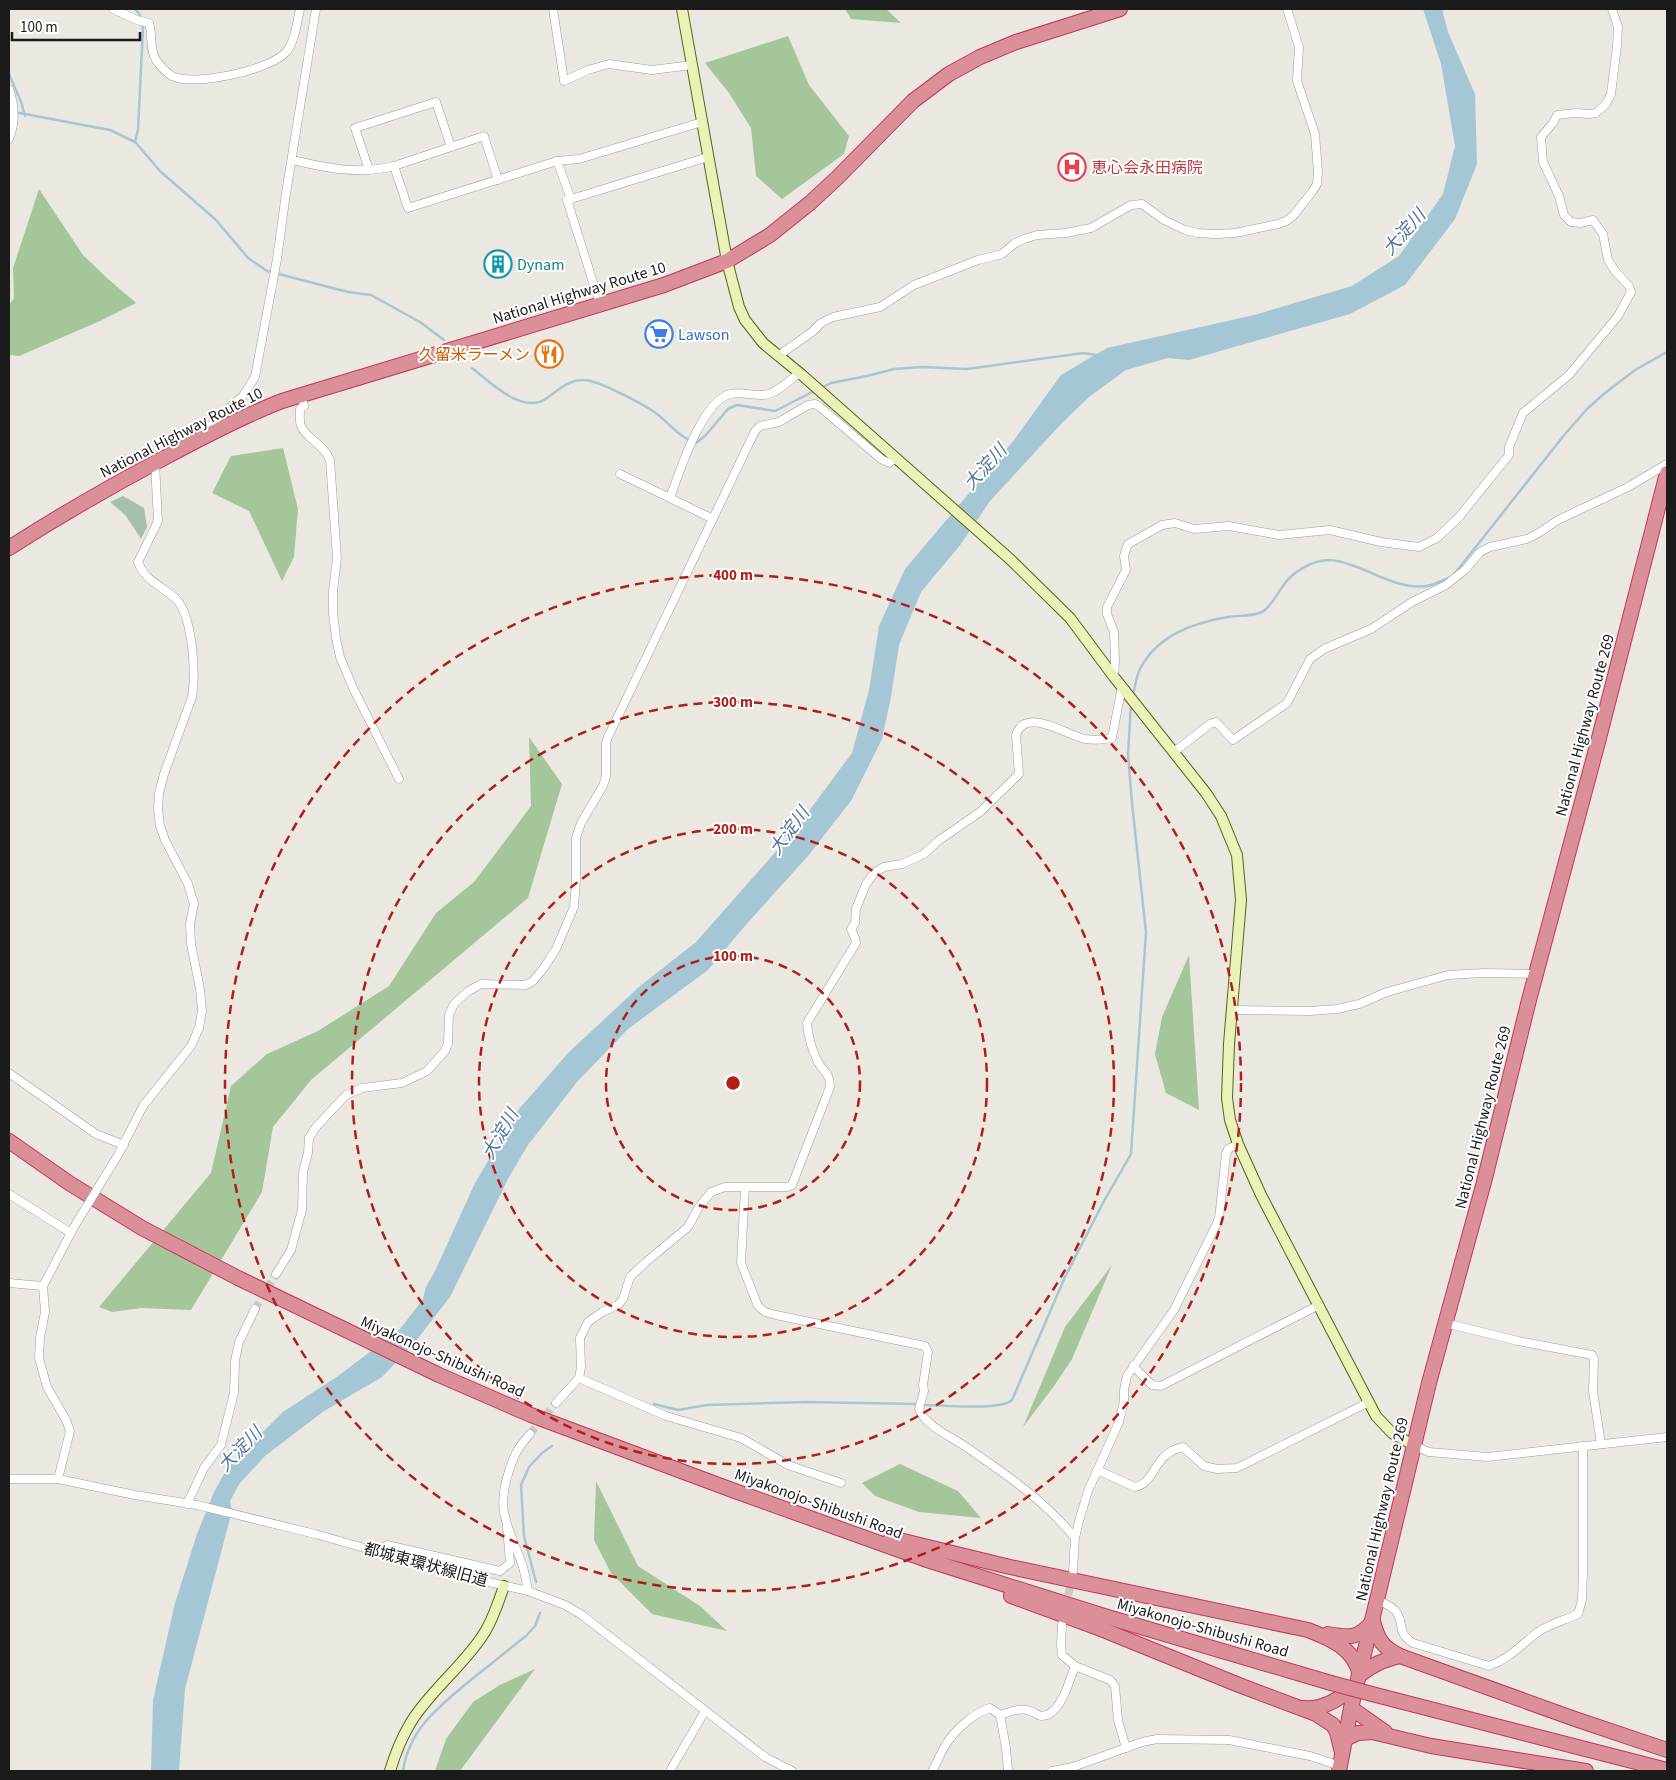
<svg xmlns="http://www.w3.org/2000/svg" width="1676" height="1780" viewBox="0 0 1676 1780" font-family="'Source Sans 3','Noto Sans JP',sans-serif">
	<rect width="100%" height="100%" fill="#ebe8e1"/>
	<g fill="#a4c69a">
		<path d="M845,9H886L901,23L851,19Z"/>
		<path d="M788,36L809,85L849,136L844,154L782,199L756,176L751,128L729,93L705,63Z"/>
		<path d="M39,189L83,255L107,278L136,303L100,321L19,356L9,355V305L14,298L13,268Z"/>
		<path d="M283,448L298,509L294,557L282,581L249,511L212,493L231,456Z"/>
		<path d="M529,737L562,784L528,898L311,1080L273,1127L262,1192L191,1310L141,1308L112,1312L99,1307L211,1173L231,1086L267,1054L318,1031L389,986L436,913L474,882L508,837L531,806Z"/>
		<path d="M1189,955L1199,1110L1166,1093L1155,1054L1162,1017Z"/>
		<path d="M1112,1265L1072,1359L1054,1386L1023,1427L1065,1327Z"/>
		<path d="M900,1464L958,1491L981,1518L919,1512L875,1496L862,1483Z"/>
		<path d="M596,1481L638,1566L700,1606L727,1631L652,1614L611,1573L594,1540Z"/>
		<path d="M535,1669L460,1771H435L446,1739L473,1702L500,1685Z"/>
	</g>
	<path fill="#a5c1ab" d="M123,496L144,508L147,527L141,539L126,516L110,502Z"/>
	<path fill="#a5c7d5" d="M1423,9H1442L1448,32L1475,94L1477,164L1455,219L1405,285L1350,314L1189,360L1168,358L1126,370L1089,397L1061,424L990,501L961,544L921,592L899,645L891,697L882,739L851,801L808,856L744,927L708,970L628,1029L577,1082L528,1145L509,1177L450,1297L412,1346L382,1377L324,1411L265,1456L240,1483L230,1501L232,1511L185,1689L179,1771H151L153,1700L175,1603L197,1534L214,1492L229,1465L283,1412L338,1376L400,1329L423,1299L426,1287L435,1271L475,1183L519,1109L569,1052L640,986L696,942L794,831L852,753L869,690L879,626L905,569L1014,440L1061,375L1107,348L1254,315L1352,286L1399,256L1443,194L1455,146L1441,64Z"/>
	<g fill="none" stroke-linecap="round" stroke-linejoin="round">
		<g stroke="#a5c7d5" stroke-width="2.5">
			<path d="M9,74L21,102L25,116"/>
			<path d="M9,111L110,130L135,142L161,172L216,220L248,258L267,271L348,292L371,295L420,322L444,340"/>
			<path d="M135,142L138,130L143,28L140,15L135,9"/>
			<path d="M472,368C490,382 523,416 547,398C558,390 570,379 584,380C598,380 645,405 657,414C670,424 680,438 696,443L705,436L728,409L737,405L775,411L816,390"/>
			<path d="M821,388L831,383L867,376L894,369L922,367L967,369L1083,353L1096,355"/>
			<path d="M1133,695C1135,687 1136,677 1140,669C1157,636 1192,623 1228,617C1239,615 1251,617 1262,612C1271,607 1277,594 1283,586C1292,572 1311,561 1328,560C1337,560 1346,563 1354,566C1378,574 1404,592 1431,585C1438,583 1445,579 1452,577L1565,434L1587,409L1605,393L1635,370L1667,352"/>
			<path d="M654,1404L678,1410L707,1405L807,1402L916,1404"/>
			<path d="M924,1405C943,1405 999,1411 1012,1400L1065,1277L1104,1201L1131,1154L1146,932L1132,803L1128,754L1131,703"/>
			<path d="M536,1582L524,1536L521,1485L529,1467L542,1453L552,1446"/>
			<path d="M403,1771C409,1728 441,1705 472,1679C490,1665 508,1650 526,1636L535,1626L540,1613"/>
		</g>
		<g stroke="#ccc9c3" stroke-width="8" stroke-dasharray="8 4" stroke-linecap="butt">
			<path d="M255,1309L276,1274"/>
			<path d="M530,1434L556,1403"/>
			<path d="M1066,1607L1072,1577"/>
		</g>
		<g stroke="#9c9c9c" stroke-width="9">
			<g id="street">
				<path d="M113,9L137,20L149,23C153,35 149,49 156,60C159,65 167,73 172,76C193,87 271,70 286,52C295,42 297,22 300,9"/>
				<path d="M553,9L564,81L588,70L609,64L652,70L692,65"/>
				<path d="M9,89C15,106 16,122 9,139"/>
				<path d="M292,160C327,168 358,175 394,166L408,208L557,161L571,199L708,157"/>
				<path d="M557,161L579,159L702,122"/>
				<path d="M394,166L484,136L498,180"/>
				<path d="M369,170L355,128L436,102L451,147"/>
				<path d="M571,199L567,200L600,304"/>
				<path d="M778,356L812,332L821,323L833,317L880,307L914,285L978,260L1002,254L1015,243L1024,239L1037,235L1066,233L1091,228L1131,205L1142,204L1164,220L1185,230L1197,233L1216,234L1235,233L1278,224L1286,221L1293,216L1312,192L1317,184L1318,172L1315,134L1297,81L1299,47L1287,9"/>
				<path d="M301,394L304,406L300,409C300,415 299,421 301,426C307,440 323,443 330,460L337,558L333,591V613L336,638L340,657L354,690L399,779"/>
				<path d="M204,434L215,420L243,396L255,377L277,259L286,193L316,9"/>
				<path d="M620,474L670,498"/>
				<path d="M713,519L670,498C679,473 702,401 730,394C741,391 753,396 764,395C776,394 790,380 799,373"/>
				<path d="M1114,677L1115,661L1114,632L1107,614V607L1126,570L1124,556L1128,544L1162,525L1175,523L1194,529L1229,526L1279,535L1330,530L1381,542L1419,547L1437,538L1459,517L1509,455V447L1523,413L1569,375L1618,316L1631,292L1629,286L1615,271L1608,260L1603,234L1593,220L1580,223L1571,222L1564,215L1559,196L1543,162L1541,137L1553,123L1557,115L1576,113L1589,114L1596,113L1606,104L1611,94L1617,46L1618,27L1612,9"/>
				<path d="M1174,752L1210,724L1216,722L1233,740L1287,703L1310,659L1324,649L1371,629L1412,602L1446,585L1466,569L1480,552L1490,547L1527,539L1537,534L1558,520L1628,487L1667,464"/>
				<path d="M1232,1010L1310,1011L1337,1009L1359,1004L1387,992L1448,975L1484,973L1537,974"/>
				<path d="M9,1073L96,1134L124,1145"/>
				<path d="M118,1155L143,1106L191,1046L199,1028L202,1011L200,989L191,944L190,924L194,904L188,884L165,840L160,826L158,809L159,793L164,774L192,697C196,674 193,617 176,599C162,586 145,581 138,562L158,521L155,463"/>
				<path d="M745,1188L741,1263L758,1306L765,1312L776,1315L925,1346L928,1352L923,1385L924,1391L919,1409C927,1428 953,1437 969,1449C1007,1475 1046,1502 1075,1538"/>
				<path d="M9,1194L71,1233"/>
				<path d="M276,1274L291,1250L302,1210L303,1172L308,1153L309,1138L316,1127L346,1095L362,1088L402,1083L427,1071L445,1051L448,1043L449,1015L454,1004L467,992L481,984L525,985L532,982L543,969L556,949L574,907L576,880V838L581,823L603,786L606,776V743L608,737L755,431L760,426L779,422L808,405L815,404L820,407L881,459L889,463L896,458"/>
				<path d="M9,1283L43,1286"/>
				<path d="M1445,1323L1518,1341L1592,1355L1594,1359L1593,1391L1601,1444"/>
				<path d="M1133,1366L1152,1385L1161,1386L1319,1305"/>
				<path d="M579,1378L666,1416L741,1438L788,1465L841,1483"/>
				<path d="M556,1403L579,1378L581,1367L580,1338L588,1322L602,1312L618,1305L623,1299L630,1277L646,1262L688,1227L699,1207L711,1192L725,1187H787L792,1185L830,1087C830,1073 824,1073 818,1062C812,1050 808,1037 807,1023L856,943L855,938L851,929L855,923L856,909L866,884L875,872L884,867L902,864L924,854L938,841L980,812L1019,774L1016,735C1025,706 1067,735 1085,739C1094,740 1104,740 1112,738L1122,686"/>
				<path d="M1415,1446L1429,1452L1487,1457L1667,1437"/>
				<path d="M1097,1470L1135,1487C1156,1483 1153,1453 1183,1447L1204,1466L1217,1469L1237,1468L1369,1402"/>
				<path d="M9,1479H58L135,1495L197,1505L315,1534L471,1578L528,1591L565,1605L582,1615L765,1757L792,1771"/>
				<path d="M58,1479L70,1431L66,1420L47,1387L39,1358L40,1338L45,1312L43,1286L74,1227"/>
				<path d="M187,1504L204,1468L221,1445L234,1393L235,1361L239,1342L255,1309"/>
				<path d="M383,1552L387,1545L500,1571L510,1563L507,1527"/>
				<path d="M1073,1571L1075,1538L1079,1521L1088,1491L1119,1422L1124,1401V1390L1127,1376L1174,1310L1219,1219L1226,1154L1228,1149L1238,1144"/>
				<path d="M528,1591C526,1582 525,1572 522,1564C509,1527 495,1512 509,1471C515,1453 517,1449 530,1434"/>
				<path d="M1377,1600C1383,1603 1393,1606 1397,1613C1405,1627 1396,1631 1413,1643L1489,1666C1509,1659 1522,1644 1538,1632C1550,1624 1565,1620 1578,1614L1582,1600L1583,1571V1446"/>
				<path d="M1062,1624L1061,1645L1062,1655L1075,1666L1110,1680L1115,1686L1118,1720L1126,1748"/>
				<path d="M670,1771L705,1711"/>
				<path d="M932,1771C937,1763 940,1754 945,1746C953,1732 974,1712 990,1708L1000,1715"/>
				<path d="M1008,1771L1006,1748L1000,1715C1010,1712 1020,1707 1030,1711C1034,1712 1037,1715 1041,1716C1061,1716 1069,1681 1075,1666"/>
				<path d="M1052,1771L1073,1767L1142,1742L1157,1739L1229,1740L1310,1756L1340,1766"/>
			</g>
		</g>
		<g stroke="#566410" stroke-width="12">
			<g id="secondary">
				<path d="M682,9L727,261L739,307L745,320L763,343L802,375L1011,560L1070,618L1114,677L1206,793L1221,816L1237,855L1241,900L1229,1044L1227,1098L1230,1120L1238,1144L1261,1195L1376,1416L1392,1433L1415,1446"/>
				<path d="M390,1771C395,1754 402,1737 411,1722C431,1690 462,1667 483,1635C493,1620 498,1603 504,1586"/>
			</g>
		</g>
		<g stroke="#c2355d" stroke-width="16">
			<g id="highway">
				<path d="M9,548C59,516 111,486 164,458C203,437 241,417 282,401L664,285L727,261L770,235L810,203L837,178L913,101L949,74L980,57L1016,42L1120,9"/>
				<path d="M9,1141L69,1183L142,1228L238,1278L439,1375L531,1415L732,1490L924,1559L1104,1616L1331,1683"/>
				<path d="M891,1538L1010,1567L1308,1630C1331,1639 1354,1648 1360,1675C1373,1664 1384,1660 1400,1656"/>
				<path d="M1011,1596L1101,1629L1239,1685L1316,1714L1333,1725L1337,1732L1341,1749"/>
				<path d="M1373,1621C1378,1640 1382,1647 1400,1656L1575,1719L1667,1750"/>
				<path d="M1328,1634C1350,1638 1358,1639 1373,1621"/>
				<path d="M1372,1694L1667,1770"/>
				<path d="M1304,1708C1325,1710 1341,1697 1357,1685"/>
				<path d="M1351,1708L1385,1732"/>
				<path d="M1345,1739L1358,1733L1372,1732L1431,1746L1586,1771"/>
				<path d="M1339,1771L1351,1708L1429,1383L1484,1182L1529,1000L1598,742L1667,473"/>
			</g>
		</g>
		<use href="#street" stroke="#fff" stroke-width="8"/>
		<use href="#secondary" stroke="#ebf1b9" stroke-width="10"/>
		<use href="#highway" stroke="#db9099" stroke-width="14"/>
		<g stroke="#9c9c9c" stroke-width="9" stroke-linecap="butt">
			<path id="street-bridge" d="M74,1227L118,1155"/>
		</g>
		<g stroke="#c2355d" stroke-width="16" stroke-linecap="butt">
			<path id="highway-bridge" d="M1331,1683L1372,1694"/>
		</g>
		<use href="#street-bridge" stroke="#fff" stroke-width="8"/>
		<use href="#highway-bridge" stroke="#db9099" stroke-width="14"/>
	</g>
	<g fill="none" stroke="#b01e15" stroke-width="2.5" stroke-dasharray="9 6">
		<circle cx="733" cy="1083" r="127"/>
		<circle cx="733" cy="1083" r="254"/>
		<circle cx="733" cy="1083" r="381"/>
		<circle cx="733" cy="1083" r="508"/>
	</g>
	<defs>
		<g id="hospital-ring" transform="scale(1.4375)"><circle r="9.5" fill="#fff" stroke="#e0444e" stroke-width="1.5"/><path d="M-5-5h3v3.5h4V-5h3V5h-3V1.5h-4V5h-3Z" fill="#e0444e"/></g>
		<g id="building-ring" transform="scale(1.4375)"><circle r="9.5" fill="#fff" stroke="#0f9aa8" stroke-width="1.5"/><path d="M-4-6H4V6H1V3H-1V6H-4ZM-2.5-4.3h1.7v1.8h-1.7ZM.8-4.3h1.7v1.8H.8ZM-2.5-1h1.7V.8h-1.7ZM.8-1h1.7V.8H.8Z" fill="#0f9aa8"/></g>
		<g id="supermarket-ring" transform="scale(1.4375)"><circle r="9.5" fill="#fff" stroke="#3f7fe0" stroke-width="1.5"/><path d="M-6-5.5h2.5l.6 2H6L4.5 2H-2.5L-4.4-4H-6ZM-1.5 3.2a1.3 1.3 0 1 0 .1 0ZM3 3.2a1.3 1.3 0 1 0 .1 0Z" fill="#3f7fe0"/></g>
		<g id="restaurant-ring" transform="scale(1.4375)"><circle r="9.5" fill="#fff" stroke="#e8710a" stroke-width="1.5"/><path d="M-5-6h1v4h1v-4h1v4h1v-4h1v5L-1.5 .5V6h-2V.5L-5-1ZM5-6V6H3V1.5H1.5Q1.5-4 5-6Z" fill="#e8710a"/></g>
	</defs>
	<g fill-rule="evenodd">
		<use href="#hospital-ring" x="1072" y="167"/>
		<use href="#building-ring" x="498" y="264"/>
		<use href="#supermarket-ring" x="659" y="334"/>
		<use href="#restaurant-ring" x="549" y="354"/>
	</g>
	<g text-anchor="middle" stroke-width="4" stroke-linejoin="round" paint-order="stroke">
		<g font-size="16" fill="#be3a42" stroke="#fff" text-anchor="start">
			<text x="1091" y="173">恵心会永田病院</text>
		</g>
		<g font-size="16" fill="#0d838f" stroke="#fff" text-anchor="start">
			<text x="517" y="270">Dynam</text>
		</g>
		<g font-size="16" fill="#1b1b1b" stroke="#fff">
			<text transform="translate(579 292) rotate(-17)" y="6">National Highway Route 10</text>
			<text transform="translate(181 432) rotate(-27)" y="6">National Highway Route 10</text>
			<text transform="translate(1584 725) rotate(-75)" y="6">National Highway Route 269</text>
			<text transform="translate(1482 1117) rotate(-76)" y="6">National Highway Route 269</text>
			<text transform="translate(443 1356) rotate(24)" y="6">Miyakonojo-Shibushi Road</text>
			<text transform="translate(819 1503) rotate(20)" y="6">Miyakonojo-Shibushi Road</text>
			<text transform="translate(1381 1509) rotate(-77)" y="6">National Highway Route 269</text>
			<text transform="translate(426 1564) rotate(15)" y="6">都城東環状線旧道</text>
			<text transform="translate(1203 1627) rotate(16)" y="6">Miyakonojo-Shibushi Road</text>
		</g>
		<g font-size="16" fill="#366cbe" stroke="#fff" text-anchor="start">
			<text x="678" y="340">Lawson</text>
		</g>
		<g font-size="16" fill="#c56008" stroke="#fff" text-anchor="end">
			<text x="530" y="360">久留米ラーメン</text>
		</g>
		<g font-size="18" font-style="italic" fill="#52749f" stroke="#fff">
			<text transform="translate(1404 232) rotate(-49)" y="6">大淀川</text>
			<text transform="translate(985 467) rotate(-48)" y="6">大淀川</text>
			<text transform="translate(789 831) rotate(-54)" y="6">大淀川</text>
			<text transform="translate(500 1134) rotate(-60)" y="6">大淀川</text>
			<text transform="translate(240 1449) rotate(-46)" y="6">大淀川</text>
		</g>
	</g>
	<circle cx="733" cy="1083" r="8" fill="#b01e15" stroke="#fff" stroke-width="2.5"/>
	<g font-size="15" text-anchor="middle" font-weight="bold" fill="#b01e15" stroke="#fff" stroke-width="4" stroke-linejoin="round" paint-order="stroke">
		<text x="733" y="580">400 m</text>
		<text x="733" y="707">300 m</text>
		<text x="733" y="834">200 m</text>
		<text x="733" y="961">100 m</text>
	</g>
	<rect width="1676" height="1780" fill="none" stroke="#1b1b1b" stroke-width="20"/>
	<path d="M12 32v8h128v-8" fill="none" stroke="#1b1b1b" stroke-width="2.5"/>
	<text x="20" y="32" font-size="15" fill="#1b1b1b" stroke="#ffffff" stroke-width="4" paint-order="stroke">100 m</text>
</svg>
